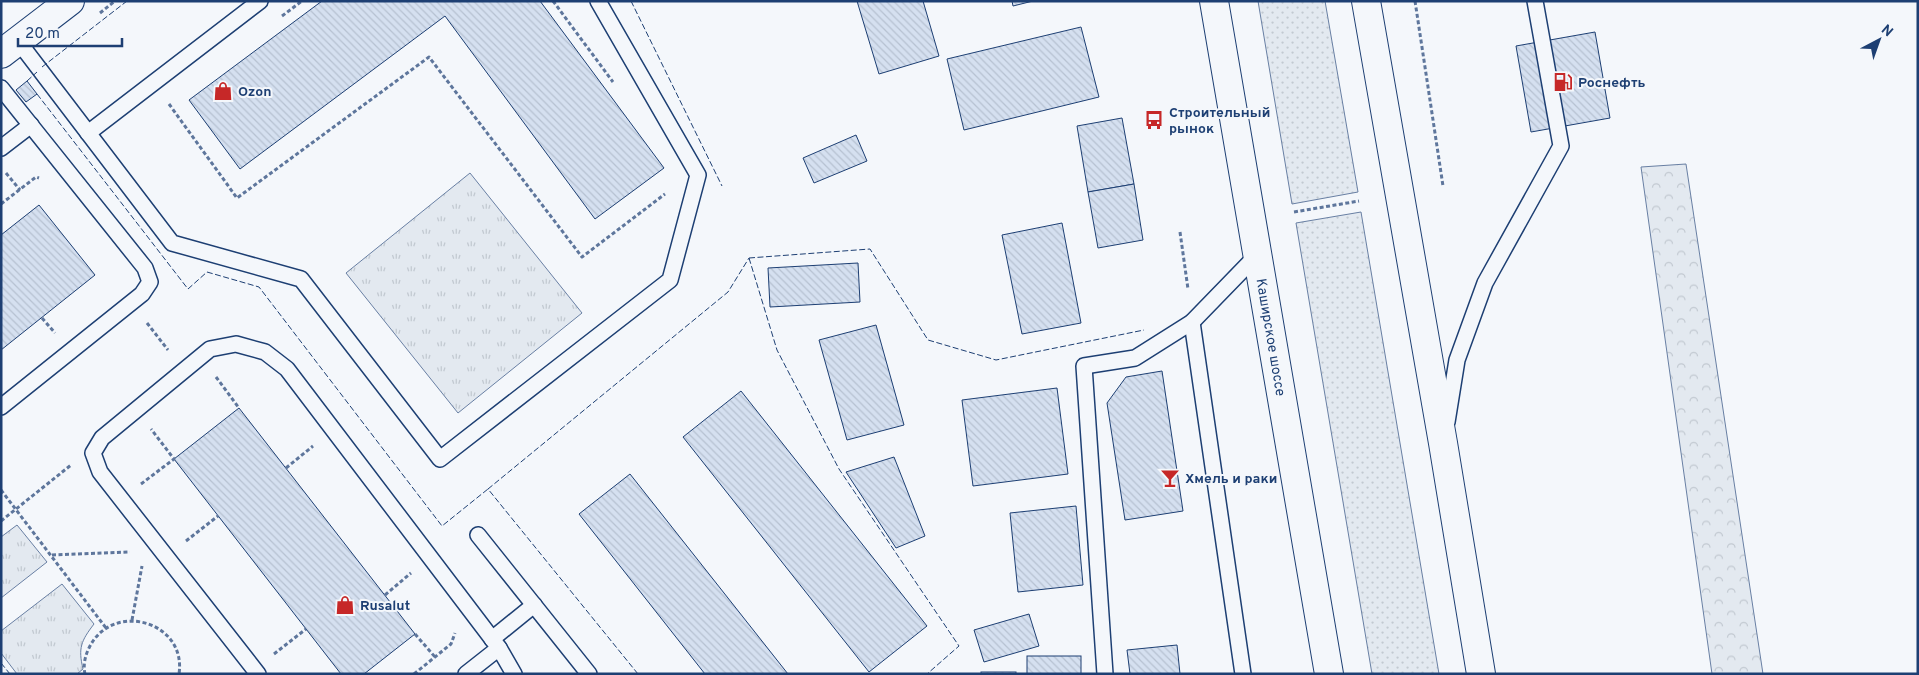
<svg xmlns="http://www.w3.org/2000/svg" width="1919" height="675" viewBox="0 0 1919 675" font-family="Overpass,sans-serif">
	<defs>
		<pattern id="grass-dots" width="8" height="8" patternUnits="userSpaceOnUse" patternTransform="scale(1.25)"><rect width="8" height="8" fill="#e3e9f0"/><path d="M2 2h.1M6 6h.1" fill="none" stroke="#c2c9d1" stroke-width="1.8" stroke-linecap="round"/></pattern>
		<pattern id="forest-crowns" width="20" height="18" patternUnits="userSpaceOnUse" patternTransform="scale(1.25)"><rect width="20" height="18" fill="#e3e9f0"/><path d="M2 6a3 3 0 1 1 6 0M12 15a3 3 0 1 1 6 0" fill="none" stroke="#c2c9d1"/></pattern>
		<pattern id="park-tufts" width="24" height="20" patternUnits="userSpaceOnUse" patternTransform="scale(1.25)"><rect width="24" height="20" fill="#e3e9f0"/><path d="M3 7l-1-3M5 7V3M7 7l1-3M15 17l-1-3M17 17v-4M19 17l1-3" fill="none" stroke="#c2c9d1"/></pattern>
		<pattern id="building-back-hatch" width="6" height="6" patternUnits="userSpaceOnUse" patternTransform="scale(1.25)"><rect width="6" height="6" fill="#d5e0f0"/><path d="M-1 5l2 2M0 0l6 6M5-1l2 2" fill="none" stroke="#b6c1d1"/></pattern>
	</defs>
	<rect width="100%" height="100%" fill="#f4f7fb"/>
	<g fill="url(#grass-dots)" stroke="#687fa3">
		<path d="M1258,1H1325L1358,192L1292,204Z"/>
		<path d="M1361,212L1439,674H1372L1296,223Z"/>
	</g>
	<path fill="url(#forest-crowns)" stroke="#687fa3" d="M1686,164L1763,674H1712L1641,167Z"/>
	<g fill="url(#park-tufts)" stroke="#687fa3">
		<path d="M470,173L582,313L458,413L346,273Z"/>
		<path d="M17,525L47,562L1,598V537Z"/>
		<path d="M62,584L94,624C81,641 78,648 83,669L77,674H17L1,653V631Z"/>
	</g>
	<g fill="url(#building-back-hatch)" stroke="#1d3f73">
		<path d="M322,1H540L664,168L595,219L445,16L240,169L189,100Z"/>
		<path d="M857,1H923L939,56L879,74Z"/>
		<path d="M1012,1H1033L1013,6Z"/>
		<path d="M1081,27L1099,97L964,130L947,59Z"/>
		<path d="M1595,32L1610,118L1531,132L1516,46Z"/>
		<path d="M27,81L37,94L26,102L16,90Z"/>
		<path d="M1122,118L1134,184L1088,192L1077,126Z"/>
		<path d="M856,135L867,161L814,183L803,158Z"/>
		<path d="M1134,184L1143,240L1098,248L1088,192Z"/>
		<path d="M39,205L95,275L1,350V235Z"/>
		<path d="M1062,223L1081,323L1022,334L1002,235Z"/>
		<path d="M858,263L860,302L770,307L768,268Z"/>
		<path d="M876,325L904,425L847,440L819,340Z"/>
		<path d="M1162,371L1183,511L1125,520L1107,403L1126,377Z"/>
		<path d="M1057,388L1068,474L973,486L962,400Z"/>
		<path d="M741,391L927,626L869,672L683,437Z"/>
		<path d="M239,408L415,634L364,674H341L174,459Z"/>
		<path d="M894,457L925,536L896,548L846,472Z"/>
		<path d="M630,474L788,674H705L579,514Z"/>
		<path d="M1076,506L1083,585L1018,592L1010,513Z"/>
		<path d="M1029,614L1039,646L984,662L974,630Z"/>
		<path d="M1177,645L1180,674H1130L1127,650Z"/>
		<rect x="1027" y="656" width="54" height="18"/>
		<rect x="981" y="672" width="35" height="2"/>
	</g>
	<g fill="none" stroke-linecap="round" stroke-linejoin="round">
		<g stroke="#1d3f73" stroke-width="18">
			<g id="lane">
				<path d="M18,41L172,243L301,279L440,459L670,280L698,175L598,1"/>
				<path d="M1,88L145,268L150,282L142,294L1,407"/>
				<path d="M88,133L260,1"/>
				<path d="M1,148L31,125"/>
				<path d="M1192,322L1243,674"/>
				<path d="M1447,422L1457,360L1485,283L1561,146L1535,1"/>
				<path d="M478,535L589,674"/>
				<path d="M492,639L534,605"/>
				<path d="M499,648L514,674"/>
				<path d="M258,674L100,472L93,453L102,438L210,349L236,344L265,352L287,369L499,648L466,674"/>
				<path d="M1105,674L1084,366L1135,358L1192,322L1258,254"/>
			</g>
		</g>
		<g stroke="#1d3f73" stroke-width="30">
			<path id="street" d="M1,54L70,1"/>
		</g>
		<g stroke="#1d3f73" stroke-width="30">
			<g id="highway">
				<path id="s1" d="M1214,1L1329,674"/>
				<path d="M1366,1L1443,443L1481,674"/>
			</g>
		</g>
		<g stroke="#5e769c" stroke-width="3" stroke-dasharray="4 2.5" stroke-linecap="butt">
			<path d="M553,1L613,82"/>
			<path d="M1415,1L1443,186"/>
			<path d="M100,13L115,1"/>
			<path d="M282,16L302,1"/>
			<path d="M169,104L237,198L429,57L582,257L665,194"/>
			<path d="M6,173L20,190"/>
			<path d="M1,204L36,177L39,178"/>
			<path d="M1294,212L1359,201"/>
			<path d="M1180,232L1188,289"/>
			<path d="M42,318L55,333"/>
			<path d="M147,323L168,350"/>
			<path d="M216,377L239,408"/>
			<path d="M286,468L313,446"/>
			<path d="M141,484L174,459L151,429"/>
			<path d="M1,490L106,628"/>
			<path d="M1,521L71,465"/>
			<path d="M186,541L218,516"/>
			<path d="M52,555L130,552"/>
			<path d="M385,595L411,573"/>
			<path d="M132,620L142,566"/>
			<path d="M415,634L435,657"/>
			<path d="M274,654L306,629"/>
			<path d="M85,674C83,665 85,656 89,648C112,600 187,621 179,674"/>
			<path d="M414,674L451,644L455,633"/>
		</g>
		<use href="#lane" stroke="#f4f7fb" stroke-width="15"/>
		<use href="#street" stroke="#f4f7fb" stroke-width="28"/>
		<use href="#highway" stroke="#f4f7fb" stroke-width="28"/>
		<g stroke="#1d3f73" stroke-width="1" stroke-dasharray="6 2.5" stroke-linecap="butt">
			<path d="M631,1L722,186"/>
			<path d="M42,67L127,1"/>
			<path d="M27,81L37,72"/>
			<path d="M37,94L188,289L207,272L259,287L442,526L488,489"/>
			<path d="M749,258L777,350L839,469L959,646L927,674"/>
			<path d="M749,258L870,249L928,340L996,360L1144,330"/>
			<path d="M1,663L10,674"/>
			<path d="M638,674L488,489L728,292L749,258"/>
		</g>
	</g>
	<defs>
		<g id="fuel-bare" transform="scale(1.5)"><path d="M-5.5-6h7V0h2V4h1.3V-2.5L3-4.5l.8-.8L6-3V5H2.5V1h-1V6h-7ZM-4.2-4.7v3.2H.2V-4.7Z" fill="#c62828" stroke="#f4f7fb" stroke-width="2.5" paint-order="stroke"/></g>
		<g id="shop-bare" transform="scale(1.5)"><path d="M-5-2.5h2.3a2.7 3.5 0 0 1 5.4 0H5L5.5 6h-11ZM-1.5-2.5h3a1.5 2.3 0 0 0-3 0Z" fill="#c62828" stroke="#f4f7fb" stroke-width="2.5" paint-order="stroke"/></g>
		<g id="bus-bare" transform="scale(1.5)"><path d="M-5-6H5V4H4V6H2V4H-2V6H-4V4H-5ZM-3.5-4V0h7V-4ZM-3.5 1.2v1.5H-2V1.2ZM2 1.2v1.5H3.5V1.2Z" fill="#c62828" stroke="#f4f7fb" stroke-width="2.5" paint-order="stroke"/></g>
		<g id="bar-bare" transform="scale(1.5)"><path d="M-6-5H6L.8 .8V4.5H3.5V6h-7V4.5H-.8V.8Z" fill="#c62828" stroke="#f4f7fb" stroke-width="2.5" paint-order="stroke"/></g>
	</defs>
	<g fill-rule="evenodd">
		<use href="#fuel-bare" x="1563" y="82"/>
		<use href="#shop-bare" x="223" y="91"/>
		<use href="#bus-bare" x="1154" y="120"/>
		<use href="#bar-bare" x="1170" y="478"/>
		<use href="#shop-bare" x="345" y="605"/>
	</g>
	<g text-anchor="middle" stroke-width="4" stroke-linejoin="round" paint-order="stroke">
		<g font-size="14" font-weight="bold" fill="#1d3f73" stroke="#f4f7fb" text-anchor="start">
			<text x="1578" y="87">Роснефть</text>
			<text x="238" y="96">Ozon</text>
			<text x="1169" y="117">Строительный<tspan x="1169" dy="16">рынок</tspan></text>
			<text x="1185" y="483">Хмель и раки</text>
			<text x="360" y="610">Rusalut</text>
		</g>
		<g font-size="14" fill="#1d3f73" stroke="#f4f7fb">
			<text dy="5" stroke="none"><textPath href="#s1" startOffset="341">Каширское шоссе</textPath></text>
		</g>
	</g>
	<rect width="1919" height="675" fill="none" stroke="#1d3f73" stroke-width="5"/>
	<g transform="translate(1879 40) rotate(41)" stroke="#f4f7fb" stroke-width="4" paint-order="stroke">
	<path d="M0-4L9 19L0 12L-9 19Z" fill="#1d3f73"/>
	<text y="-8" font-size="14" font-weight="bold" text-anchor="middle" fill="#1d3f73">N</text>
	</g>
	<path d="M18 38v8h104v-8" fill="none" stroke="#1d3f73" stroke-width="2.5"/>
	<text x="25" y="38" font-size="15" fill="#1d3f73" stroke="#f4f7fb" stroke-width="4" paint-order="stroke">20 m</text>
</svg>
